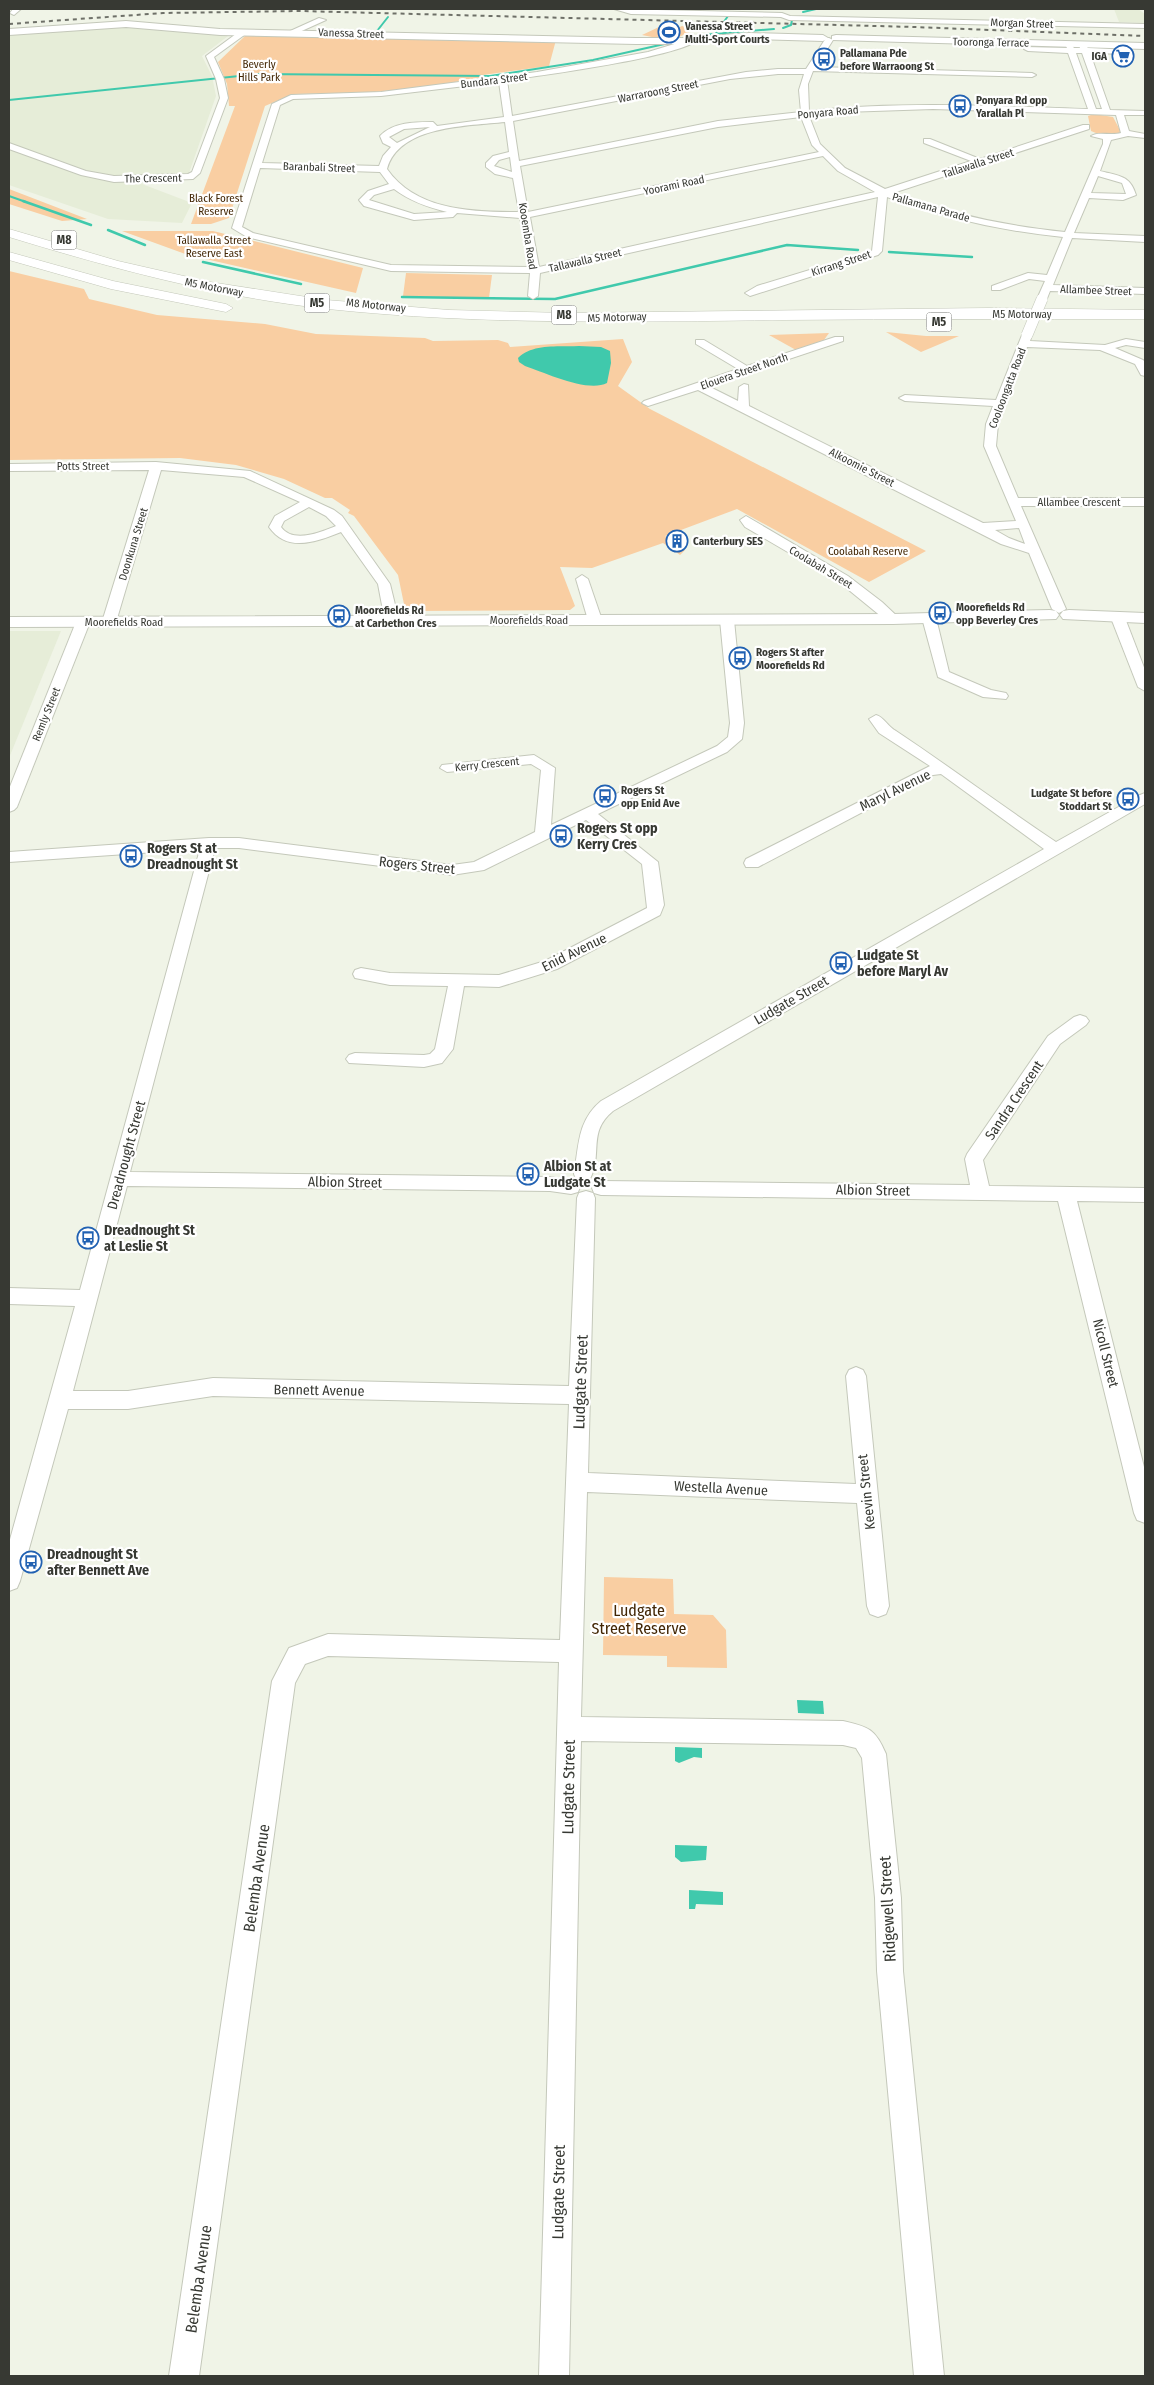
<svg xmlns="http://www.w3.org/2000/svg" width="1154" height="2385" viewBox="0 0 1154 2385" font-family="'Fira Sans Condensed',sans-serif">
	<rect width="100%" height="100%" fill="#f0f4e7"/>
	<g fill="#e6edd8">
		<path d="M1114,9H1138L1145,14V23L1119,22Z"/>
		<path d="M111,27L155,28L228,36L202,56L212,76L216,96L189,173L150,176L142,184L192,203L182,223L108,219L9,185V34Z"/>
		<path d="M9,631H61L9,758Z"/>
	</g>
	<g fill="#f9cea2">
		<path d="M682,26L696,29L679,37L666,34L657,38L642,35L659,27L673,30Z"/>
		<path d="M253,34L556,40L549,66L483,75V77L438,85L366,93L293,94L265,106L229,218L211,224H191L235,106H229L227,84L218,62L245,36Z"/>
		<path d="M1094,114L1113,117L1121,132C1113,138 1100,135 1091,131L1088,116Z"/>
		<path d="M9,189L87,219L62,221L9,204Z"/>
		<path d="M122,231H213L363,268L356,293L188,255Z"/>
		<path d="M9,271L84,289L89,299L157,315L265,324L316,334L425,338L433,341L498,340L508,343L510,347L623,339L632,362L618,386L650,409L926,551L869,582L737,509L665,536L685,550L680,555L663,543L592,568L560,567L575,606L570,610L410,611L405,609L398,575L354,516L348,513L350,510L332,498H325L284,479L236,465L180,458L9,460Z"/>
		<path d="M406,273L492,275L489,298L403,296Z"/>
		<path d="M886,332L926,336H959L921,352Z"/>
		<path d="M829,333L824,340L796,350L769,335Z"/>
		<path d="M604,1577L673,1579L674,1614L713,1615L726,1630L727,1668L667,1667V1656L603,1655Z"/>
	</g>
	<g fill="#40c9ac">
		<path d="M579,346L601,347L610,351L611,363L607,383C588,393 546,373 525,366L519,362L518,358C533,343 559,347 579,346Z"/>
		<path d="M797,1700L823,1701L824,1714L798,1713Z"/>
		<path d="M675,1747L702,1748V1758L694,1757L679,1763L675,1761Z"/>
		<path d="M675,1845L707,1846L706,1860L681,1862L675,1857Z"/>
		<path d="M689,1890L723,1892V1905L696,1904L695,1909H689Z"/>
	</g>
	<g fill="none" stroke-linecap="round" stroke-linejoin="round">
		<g stroke="#40c9ac" stroke-width="2">
			<path d="M803,12L816,9"/>
			<path d="M783,28L791,25L792,20"/>
			<path d="M377,31L388,17"/>
			<path d="M716,33L728,16"/>
			<path d="M686,39L702,35L774,29"/>
			<path d="M9,100L259,74L490,76L593,60L669,43"/>
			<path d="M9,196L26,202"/>
		</g>
		<g stroke="#40c9ac" stroke-width="2.5">
			<path d="M23,201L91,225"/>
			<path d="M108,230L145,245"/>
			<path d="M889,252L972,257"/>
			<path d="M203,262L301,284"/>
			<path d="M402,297L555,299L787,245L858,250"/>
		</g>
		<g stroke="#c4c8ba" stroke-width="2">
			<g id="minor">
				<path d="M13,9H21L14,15L10,13Z"/>
				<path d="M614,9L782,13L790,16L1145,24V28L789,20L781,17L631,14Z"/>
				<path d="M319,18L326,20L295,34L288,32Z"/>
				<path d="M240,31L247,33L214,57L224,79L228,98L200,173L193,179L114,182L81,175L9,149V143L86,171L114,176L188,174L192,172L220,98L216,79L206,56Z"/>
				<path d="M694,38L698,40C678,57 540,76 507,80L512,116L746,72L778,69H806L826,38H829L833,40L816,67L1032,73L1036,75L1032,77L813,71L808,84L809,111C902,101 995,106 1088,109L1068,53L1028,51L1024,49L1025,47L1067,48L1065,44L1069,42L1074,48H1080L1079,45L1083,43L1088,48L1131,50L1132,52L1128,54L1090,53L1110,110L1145,111V115H1124L1129,131L1145,134V138L1128,136L1111,140L1100,171C1119,176 1130,175 1136,195L1123,200L1089,198L1074,233L1145,236V242L1072,238L1053,285L1145,288V294L1050,291L1046,301L1042,302L1037,299L1045,281L1029,279L1000,290H992V286L1028,273L1047,275L1063,237C1003,231 944,218 887,197L882,251L878,255L750,296L745,293L757,286L872,251L878,197L540,273L538,296L533,299L528,296L530,273L391,271L247,237L232,228L272,104L291,95L381,92L537,72L648,52ZM1076,53H1082L1102,109H1096ZM778,74H804L799,90L801,112L718,121L519,161L513,121L730,79ZM499,82L504,117L437,126L433,122C415,122 393,122 380,136L383,143L391,147L383,156L379,166L262,163L280,105L293,99L381,96ZM933,109L1116,115L1121,133C1111,136 1098,131 1091,136L1103,139V144L1065,232C1006,226 949,214 893,193L1089,129V125H1083L980,159L930,139H924V143L971,161L885,189L845,168L820,144L809,116L844,112ZM801,117L812,145L819,152L528,212L520,166L718,127ZM505,122L509,152L493,156L486,163V167L495,174L513,178L519,212C473,212 416,211 387,169C399,125 469,126 505,122ZM430,127L397,143L389,137L404,129ZM823,156L838,171L875,192L539,267L530,217ZM510,157L512,172L494,166L499,160ZM260,168L380,172L389,184L368,191L359,200L364,206L414,220L453,217L457,213L520,218L530,267L391,265L253,233L242,227ZM1098,176L1122,183L1126,194L1091,193ZM394,189C410,201 427,207 447,212L414,214L369,200L374,195Z"/>
				<path d="M1027,332L1032,335L1030,341L1105,345L1126,339L1145,342V348L1126,345L1115,348L1143,360L1145,362V376L1141,375L1135,364L1100,350L1027,347L998,424L996,446L1018,498H1145V506H1021L1066,609L1059,613L1052,609L1029,553L1001,544L698,390L648,406L642,403L644,401L738,369L696,344V340H704L747,366L835,337H843V341L708,386L738,401L739,387L744,384L748,385L749,406L983,523L1016,521L984,446L986,424L993,406L905,401L899,398L905,395L996,400L1022,335ZM1019,528L1025,544L1009,538L995,530Z"/>
				<path d="M156,462L250,471L334,510L342,516L390,584L399,621L392,625L385,621L378,584L341,532C316,542 287,553 269,527L275,516L300,502L244,477L161,470L116,622L109,626L104,625L102,622L149,470L9,471V464ZM309,507L326,516L336,526C321,532 293,544 281,527L284,521Z"/>
				<path d="M746,516L848,576L882,602L900,619L893,623L888,622L839,582L745,527L740,520Z"/>
				<path d="M582,575L588,579L602,620L600,623L595,624L588,620L576,579Z"/>
				<path d="M929,614L936,618L949,672L991,690L1006,693L1008,696L1006,699L983,697L938,677L922,618Z"/>
				<path d="M1118,614L1125,618L1145,670V691L1138,687L1111,618Z"/>
				<path d="M727,616L734,620L744,723L742,739L727,752L598,814L658,862L664,905L660,915L557,969L499,987L464,986L453,1049L442,1063L424,1067L349,1063L346,1059L349,1055L355,1053L424,1055L430,1054L435,1049L448,986L390,985L355,978L353,974L355,970L361,968L390,973L499,975L545,961L647,908L642,864L586,820L484,870L452,875L239,848H215L130,1172L550,1177L578,1182L580,1187L578,1192L571,1194L550,1191L127,1186L73,1391H128L213,1378L569,1386L577,1198L579,1193L586,1191L593,1193L595,1198L588,1473L856,1484L846,1376L849,1370L856,1367L863,1370L866,1376L889,1606L886,1614L878,1617L870,1614L867,1606L857,1503L587,1492L581,1717L843,1721C868,1727 875,1728 886,1754L901,1898L903,1971L944,2376H914L877,1971L875,1898L862,1758L856,1748L843,1745L581,1741L569,2376H539L559,1662L328,1656L305,1664L295,1683L199,2376H169L272,1681L289,1648L328,1634L560,1640L569,1404L213,1396L128,1409H68L20,1581L17,1588L9,1591V1543L75,1306L9,1304V1288L80,1290L200,849L9,862V852L209,838H239L452,865L474,862L535,832L541,770L531,764L447,772L440,768L442,765L534,755L555,768L551,825L717,746L728,737L730,723L720,620Z"/>
				<path d="M83,618L90,622L17,807L14,810L9,812V789L76,622Z"/>
				<path d="M876,715C884,717 888,727 896,731C950,767 1002,806 1056,842L1140,795L1145,793V804L613,1111C587,1132 603,1154 590,1179L583,1181L576,1179L574,1174C579,1146 577,1121 601,1101L1044,849L941,774L933,775L758,867H746L744,863L746,859L930,766L879,733L869,719Z"/>
				<path d="M1080,1015L1086,1017L1089,1021L1086,1025L1060,1044L983,1160L989,1186L1145,1188V1202L1077,1201L1145,1471V1523L1137,1520L1134,1513L1058,1201L601,1195L594,1193L592,1188L594,1183L601,1181L970,1185L965,1159L967,1154L1048,1036L1074,1017Z"/>
			</g>
		</g>
		<g stroke="#c4c8ba" stroke-width="2">
			<g id="major">
				<path d="M126,21L220,29L636,38H684L749,33L823,35L828,38L823,41L749,39L684,44H636L220,35L126,27L9,35V29Z"/>
				<path d="M836,35L1145,43V49L832,40V36Z"/>
				<path d="M1050,610L1056,611L1059,615L1056,619L893,624L9,627V617L893,614Z"/>
				<path d="M1069,610L1145,613V623L1063,619L1060,615L1063,611Z"/>
			</g>
		</g>
		<g stroke="#c4c8ba" stroke-width="1">
			<g id="highway">
				<path d="M9,229L118,261L210,282L326,300L449,310L564,313L988,308L1145,310V319C1024,319 904,319 783,320C631,322 480,325 328,309C219,297 114,269 9,237Z"/>
				<path d="M9,252L113,281L226,304L233,308L226,312L111,289L9,260Z"/>
			</g>
		</g>
		<use href="#minor" fill="#fff" fill-rule="evenodd"/>
		<use href="#major" fill="#fff" fill-rule="evenodd"/>
		<use href="#highway" fill="#fff" fill-rule="evenodd"/>
		<path stroke="#6e7068" stroke-width="2" stroke-dasharray="4 4" stroke-linecap="butt" d="M9,24L163,13L300,11L914,27L1145,36"/>
		<g stroke="#c4c8ba" stroke-width="12" stroke-linecap="butt">
			<path id="minor-bridge" d="M1027,335L1042,299"/>
		</g>
		<use href="#minor-bridge" stroke="#fff" stroke-width="11"/>
	</g>
	<defs>
		<g id="stadium-ring" transform="scale(1.125)"><circle r="9.5" fill="#fff" stroke="#2161b2" stroke-width="1.5"/><path d="M0-5a6.5 5 0 1 0 0 10a6.5 5 0 1 0 0-10ZM-3.5-1.8h7v3.6h-7Z" fill="#2161b2"/></g>
		<g id="supermarket-ring" transform="scale(1.125)"><circle r="9.5" fill="#fff" stroke="#2161b2" stroke-width="1.5"/><path d="M-6-5.5h2.5l.6 2H6L4.5 2H-2.5L-4.4-4H-6ZM-1.5 3.2a1.3 1.3 0 1 0 .1 0ZM3 3.2a1.3 1.3 0 1 0 .1 0Z" fill="#2161b2"/></g>
		<g id="bus-ring" transform="scale(1.125)"><circle r="9.5" fill="#fff" stroke="#2161b2" stroke-width="1.5"/><path d="M-5-6H5V4H4V6H2V4H-2V6H-4V4H-5ZM-3.5-4V0h7V-4ZM-3.5 1.2v1.5H-2V1.2ZM2 1.2v1.5H3.5V1.2Z" fill="#2161b2"/></g>
		<g id="building-ring" transform="scale(1.125)"><circle r="9.5" fill="#fff" stroke="#2161b2" stroke-width="1.5"/><path d="M-4-6H4V6H1V3H-1V6H-4ZM-2.5-4.3h1.7v1.8h-1.7ZM.8-4.3h1.7v1.8H.8ZM-2.5-1h1.7V.8h-1.7ZM.8-1h1.7V.8H.8Z" fill="#2161b2"/></g>
	</defs>
	<g fill-rule="evenodd">
		<use href="#stadium-ring" x="669" y="32"/>
		<use href="#supermarket-ring" x="1123" y="56"/>
		<use href="#bus-ring" x="824" y="59"/>
		<use href="#bus-ring" x="960" y="106"/>
		<use href="#building-ring" x="677" y="541"/>
		<use href="#bus-ring" x="940" y="613"/>
		<use href="#bus-ring" x="339" y="616"/>
		<use href="#bus-ring" x="740" y="658"/>
		<use href="#bus-ring" x="605" y="796"/>
		<use href="#bus-ring" x="1128" y="799"/>
		<use href="#bus-ring" x="561" y="836"/>
		<use href="#bus-ring" x="131" y="856"/>
		<use href="#bus-ring" x="841" y="963"/>
		<use href="#bus-ring" x="528" y="1174"/>
		<use href="#bus-ring" x="88" y="1238"/>
		<use href="#bus-ring" x="31" y="1562"/>
	</g>
	<g text-anchor="middle" stroke-width="4.5" stroke-linejoin="round" paint-order="stroke">
		<g font-size="11" fill="#373933" stroke="#fff">
			<text transform="translate(1022 23) rotate(2)" y="4">Morgan Street</text>
			<text transform="translate(351 33) rotate(2)" y="4">Vanessa Street</text>
			<text transform="translate(991 42) rotate(1)" y="4">Tooronga Terrace</text>
			<text transform="translate(494 80) rotate(-7)" y="4">Bundara Street</text>
			<text transform="translate(658 91) rotate(-11)" y="4">Warraroong Street</text>
			<text transform="translate(828 112) rotate(-5)" y="4">Ponyara Road</text>
			<text transform="translate(978 163) rotate(-18)" y="4">Tallawalla Street</text>
			<text transform="translate(319 167) rotate(2)" y="4">Baranbali Street</text>
			<text transform="translate(153 178) rotate(-1)" y="4">The Crescent</text>
			<text transform="translate(674 185) rotate(-12)" y="4">Yoorami Road</text>
			<text transform="translate(931 207) rotate(16)" y="4">Pallamana Parade</text>
			<text transform="translate(528 236) rotate(81)" y="4">Kooemba Road</text>
			<text transform="translate(585 260) rotate(-13)" y="4">Tallawalla Street</text>
			<text transform="translate(841 263) rotate(-18)" y="4">Kirrang Street</text>
			<text transform="translate(214 287) rotate(11)" y="4">M5 Motorway</text>
			<text transform="translate(1096 290) rotate(2)" y="4">Allambee Street</text>
			<text transform="translate(376 305) rotate(6)" y="4">M8 Motorway</text>
			<text x="1022" y="318">M5 Motorway</text>
			<text transform="translate(617 317) rotate(-2)" y="4">M5 Motorway</text>
			<text transform="translate(744 371) rotate(-19)" y="4">Elouera Street North</text>
			<text transform="translate(1007 388) rotate(-69)" y="4">Cooloongatta Road</text>
			<text x="83" y="470">Potts Street</text>
			<text transform="translate(862 467) rotate(27)" y="4">Alkoomie Street</text>
			<text x="1079" y="506">Allambee Crescent</text>
			<text transform="translate(133 544) rotate(-73)" y="4">Doonkuna Street</text>
			<text transform="translate(821 567) rotate(31)" y="4">Coolabah Street</text>
			<text x="529" y="624">Moorefields Road</text>
			<text x="124" y="626">Moorefields Road</text>
			<text transform="translate(46 714) rotate(-68)" y="4">Remly Street</text>
			<text transform="translate(487 764) rotate(-6)" y="4">Kerry Crescent</text>
		</g>
		<g font-size="11" font-weight="bold" fill="#373933" stroke="#fff" text-anchor="start">
			<text x="685" y="30">Vanessa Street<tspan x="685" dy="13">Multi-Sport Courts</tspan></text>
			<text x="840" y="57">Pallamana Pde<tspan x="840" dy="13">before Warraoong St</tspan></text>
			<text x="1107" y="60" text-anchor="end">IGA</text>
			<text x="976" y="104">Ponyara Rd opp<tspan x="976" dy="13">Yarallah Pl</tspan></text>
			<text x="693" y="545">Canterbury SES</text>
			<text x="956" y="611">Moorefields Rd<tspan x="956" dy="13">opp Beverley Cres</tspan></text>
			<text x="355" y="614">Moorefields Rd<tspan x="355" dy="13">at Carbethon Cres</tspan></text>
			<text x="756" y="656">Rogers St after<tspan x="756" dy="13">Moorefields Rd</tspan></text>
			<text x="621" y="794">Rogers St<tspan x="621" dy="13">opp Enid Ave</tspan></text>
			<text x="1112" y="797" text-anchor="end">Ludgate St before<tspan x="1112" dy="13">Stoddart St</tspan></text>
		</g>
		<g font-size="11" fill="#422604" stroke="#fff">
			<text x="259" y="68">Beverly<tspan x="259" dy="13">Hills Park</tspan></text>
			<text x="216" y="202">Black Forest<tspan x="216" dy="13">Reserve</tspan></text>
			<text x="214" y="244">Tallawalla Street<tspan x="214" dy="13">Reserve East</tspan></text>
			<text x="868" y="555">Coolabah Reserve</text>
		</g>
		<g fill="#fff" stroke="#737470" stroke-width="1">
			<rect x="51.5" y="230.5" width="25" height="19" rx="4"/>
			<rect x="304.5" y="293.5" width="25" height="19" rx="4"/>
			<rect x="551.5" y="305.5" width="25" height="19" rx="4"/>
			<rect x="926.5" y="312.5" width="25" height="19" rx="4"/>
		</g>
		<g font-size="12" font-weight="bold" fill="#373933">
			<text x="64" y="244">M8</text>
			<text x="317" y="307">M5</text>
			<text x="564" y="319">M8</text>
			<text x="939" y="326">M5</text>
		</g>
		<g font-size="14" fill="#373933" stroke="#fff">
			<text transform="translate(895 790) rotate(-26)" y="5">Maryl Avenue</text>
			<text transform="translate(417 865) rotate(6)" y="5">Rogers Street</text>
			<text transform="translate(574 952) rotate(-26)" y="5">Enid Avenue</text>
			<text transform="translate(791 1000) rotate(-30)" y="5">Ludgate Street</text>
			<text transform="translate(1014 1100) rotate(-56)" y="5">Sandra Crescent</text>
			<text transform="translate(126 1155) rotate(-75)" y="5">Dreadnought Street</text>
			<text transform="translate(345 1182) rotate(1)" y="5">Albion Street</text>
			<text transform="translate(873 1190) rotate(1)" y="5">Albion Street</text>
			<text transform="translate(1106 1353) rotate(76)" y="5">Nicoll Street</text>
			<text transform="translate(319 1390) rotate(1)" y="5">Bennett Avenue</text>
			<text transform="translate(721 1488) rotate(3)" y="5">Westella Avenue</text>
			<text transform="translate(866 1492) rotate(-96)" y="5">Keevin Street</text>
		</g>
		<g font-size="14" font-weight="bold" fill="#373933" stroke="#fff" text-anchor="start">
			<text x="577" y="833">Rogers St opp<tspan x="577" dy="16">Kerry Cres</tspan></text>
			<text x="147" y="853">Rogers St at<tspan x="147" dy="16">Dreadnought St</tspan></text>
			<text x="857" y="960">Ludgate St<tspan x="857" dy="16">before Maryl Av</tspan></text>
			<text x="544" y="1171">Albion St at<tspan x="544" dy="16">Ludgate St</tspan></text>
			<text x="104" y="1235">Dreadnought St<tspan x="104" dy="16">at Leslie St</tspan></text>
			<text x="47" y="1559">Dreadnought St<tspan x="47" dy="16">after Bennett Ave</tspan></text>
		</g>
		<g font-size="16" fill="#373933" stroke="#fff">
			<text transform="translate(580 1382) rotate(-88)" y="6">Ludgate Street</text>
			<text transform="translate(568 1787) rotate(-89)" y="6">Ludgate Street</text>
			<text transform="translate(256 1878) rotate(-82)" y="6">Belemba Avenue</text>
			<text transform="translate(887 1909) rotate(-93)" y="6">Ridgewell Street</text>
			<text transform="translate(558 2192) rotate(-89)" y="6">Ludgate Street</text>
			<text transform="translate(198 2279) rotate(-82)" y="6">Belemba Avenue</text>
		</g>
		<g font-size="16" fill="#422604" stroke="#fff">
			<text x="639" y="1616">Ludgate<tspan x="639" dy="18">Street Reserve</tspan></text>
		</g>
	</g>
	<rect width="1154" height="2385" fill="none" stroke="#373933" stroke-width="20"/>
</svg>
